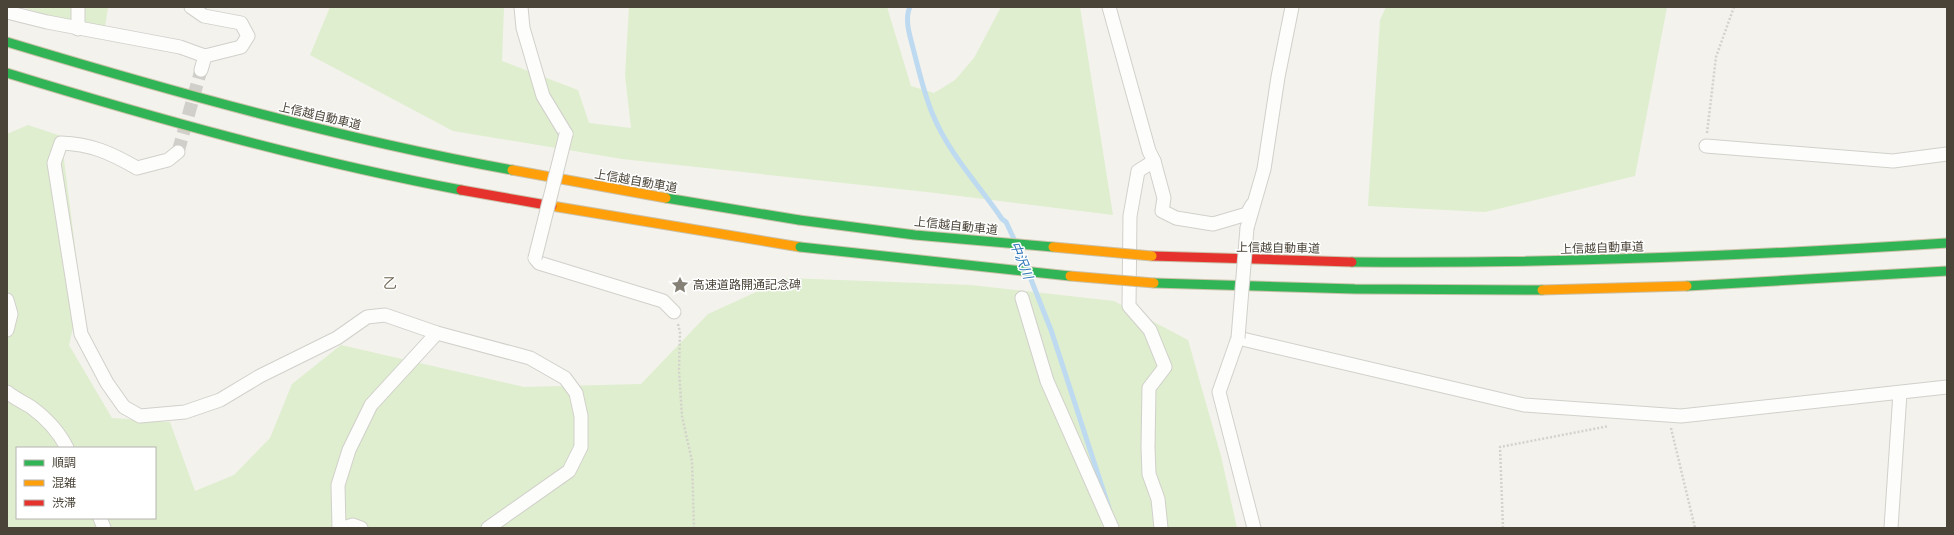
<svg xmlns="http://www.w3.org/2000/svg" width="1954" height="535" viewBox="0 0 1954 535" font-family="Lato,'Noto Sans JP',sans-serif">
	<rect width="100%" height="100%" fill="#f3f2ed"/>
	<g fill="#dfeece" fill-rule="evenodd">
		<path d="M22,7H108L104,34Z"/>
		<path d="M330,7H504L502,61L578,90L589,123L631,128L625,75L629,7H887L911,86L934,93L955,80L974,58L1001,7H1080L1113,215L927,192L622,159L453,131L310,55Z"/>
		<path d="M1386,7H1667L1635,176L1485,212L1368,206L1380,20Z"/>
		<path d="M28,125L61,136L81,294L69,345L112,418L170,422L195,491L234,475L270,438L292,384L341,345L524,387L641,384L708,314L787,278L971,285L1114,301L1188,340L1221,456L1237,528H7V134ZM17,448H155V518H17Z"/>
	</g>
	<g fill="none" stroke-linecap="round" stroke-linejoin="round">
		<g stroke="#bedaf0" stroke-width="5">
			<path d="M910,7C904,19 910,36 913,48C919,71 924,94 933,115C949,154 979,185 1002,219L1006,222L1014,239"/>
			<path d="M1018,250L1025,266"/>
			<path d="M1030,277L1051,330L1109,508"/>
		</g>
		<path stroke="#d1cfc9" stroke-width="13" stroke-dasharray="13 6" stroke-linecap="butt" d="M178,152L201,70"/>
		<g stroke="#d1d0cb" stroke-width="15">
			<g id="street">
				<path d="M78,7V29"/>
				<path d="M521,7L523,28L543,96L566,134"/>
				<path d="M1109,7L1149,151L1154,161L1138,171L1130,216L1129,306L1150,330L1165,367L1149,388L1148,447L1149,474L1158,499L1161,528"/>
				<path d="M7,12L47,22L180,47L205,56L241,47L248,36L241,23L204,16L191,7"/>
				<path d="M201,70L205,56"/>
				<path d="M1706,146L1893,161L1947,154"/>
				<path d="M178,152L168,160L137,168C111,153 91,144 61,143L54,163L81,334L107,383L124,407L140,416L185,412L220,400L260,376L337,338L367,317L385,315L437,333L530,358L565,378L576,393L581,416V447L569,471L488,528"/>
				<path d="M1154,161L1164,198L1162,211L1176,218L1213,224L1247,214L1252,205"/>
				<path d="M1247,228L1264,169L1278,77L1292,7"/>
				<path d="M535,258L539,263L663,301L674,312"/>
				<path d="M1022,298L1047,381L1112,528"/>
				<path d="M7,300L11,314L7,330"/>
				<path d="M7,392C14,398 23,402 31,407C46,418 59,432 67,448"/>
				<path d="M100,518L104,528"/>
				<path d="M339,528L338,485L349,450L371,405L437,333"/>
				<path d="M343,528L353,525L361,528"/>
				<path d="M1254,528L1219,392L1238,338L1524,405L1681,416L1947,387"/>
				<path d="M1891,528L1900,393"/>
			</g>
		</g>
		<g stroke="#cbc1a9" stroke-width="11">
			<g id="fast">
				<path d="M7,42C173,92 341,139 512,170"/>
				<path d="M7,73C157,119 308,161 461,190"/>
				<path d="M666,198L799,220"/>
				<path d="M1352,262C1551,264 1749,256 1947,243"/>
				<path d="M1154,283L1355,289L1542,290"/>
				<path d="M1687,286L1947,271"/>
			</g>
		</g>
		<g stroke="#cbc1a9" stroke-width="11">
			<g id="slow">
				<path d="M512,170L666,198"/>
				<path d="M552,206L800,247"/>
				<path d="M1542,290L1687,286"/>
			</g>
		</g>
		<g stroke="#cbc1a9" stroke-width="11">
			<g id="jam">
				<path d="M461,190L552,206"/>
				<path d="M1152,256L1352,262"/>
			</g>
		</g>
		<g stroke="#d3d2cb" stroke-width="2.5" stroke-dasharray="2 2" stroke-linecap="butt">
			<path d="M1707,133L1716,57L1734,7"/>
			<path d="M678,324L680,332L679,371L682,416L692,461L694,528"/>
			<path d="M1671,428L1695,528"/>
			<path d="M1503,528L1500,447L1609,426"/>
		</g>
		<use href="#street" stroke="#fdfdfc" stroke-width="13"/>
		<use href="#fast" stroke="#30b455" stroke-width="9"/>
		<use href="#slow" stroke="#ff9f0a" stroke-width="9"/>
		<use href="#jam" stroke="#e5322d" stroke-width="9"/>
		<g stroke="#d1d0cb" stroke-width="15" stroke-linecap="butt">
			<g id="street-bridge">
				<path d="M535,258L566,134"/>
				<path d="M1238,338L1247,228"/>
			</g>
		</g>
		<g stroke="#cbc1a9" stroke-width="11" stroke-linecap="butt">
			<g id="fast-bridge">
				<path d="M799,220L915,235L1053,247"/>
				<path d="M800,247L1070,276"/>
			</g>
		</g>
		<g stroke="#cbc1a9" stroke-width="11" stroke-linecap="butt">
			<g id="slow-bridge">
				<path d="M1053,247L1152,256"/>
				<path d="M1070,276L1154,283"/>
			</g>
		</g>
		<use href="#street-bridge" stroke="#fdfdfc" stroke-width="13"/>
		<use href="#fast-bridge" stroke="#30b455" stroke-width="9"/>
		<use href="#slow-bridge" stroke="#ff9f0a" stroke-width="9"/>
	</g>
	<defs>
		<g id="sight-bare" transform="scale(1.38)"><path d="M0-6L1.8-2.2L6-1.7L2.9 1.2L3.7 5.4L0 3.3L-3.7 5.4L-2.9 1.2L-6-1.7L-1.8-2.2Z" fill="#858177" stroke="#fff" stroke-width="2.5" paint-order="stroke"/></g>
	</defs>
	<g fill-rule="evenodd">
		<use href="#sight-bare" x="680" y="285"/>
	</g>
	<g text-anchor="middle" stroke-width="3" stroke-linejoin="round" paint-order="stroke">
		<g font-size="12" fill="#4a4438" stroke="#fff">
			<text transform="translate(320 116) rotate(13)" y="4">上信越自動車道</text>
			<text transform="translate(636 181) rotate(10)" y="4">上信越自動車道</text>
			<text transform="translate(956 226) rotate(6)" y="4">上信越自動車道</text>
			<text transform="translate(1278 248) rotate(1)" y="4">上信越自動車道</text>
			<text transform="translate(1602 248) rotate(-2)" y="4">上信越自動車道</text>
		</g>
		<g font-size="12" fill="#4a4438" stroke="#fff" text-anchor="start">
			<text x="693" y="289">高速道路開通記念碑</text>
		</g>
		<g font-size="13" font-style="italic" fill="#2f76b9" stroke="#fff">
			<text transform="translate(1022 260) rotate(68)" y="5">中沢川</text>
		</g>
		<g font-size="14" fill="#6d634f" stroke="#fff">
			<text x="390" y="288">乙</text>
		</g>
	</g>
	<rect width="1954" height="535" fill="none" stroke="#4a4438" stroke-width="16"/>
	<rect x="16" y="447" width="140" height="72" fill="#ffffff" stroke="#b7b4af"/>
	<rect x="24" y="460" width="20" height="6" fill="#30b455" stroke="#b7b4af"/>
	<text x="52" y="467" font-size="12" fill="#4a4438">順調</text>
	<rect x="24" y="480" width="20" height="6" fill="#ff9f0a" stroke="#b7b4af"/>
	<text x="52" y="487" font-size="12" fill="#4a4438">混雑</text>
	<rect x="24" y="500" width="20" height="6" fill="#e5322d" stroke="#b7b4af"/>
	<text x="52" y="507" font-size="12" fill="#4a4438">渋滞</text>
</svg>
